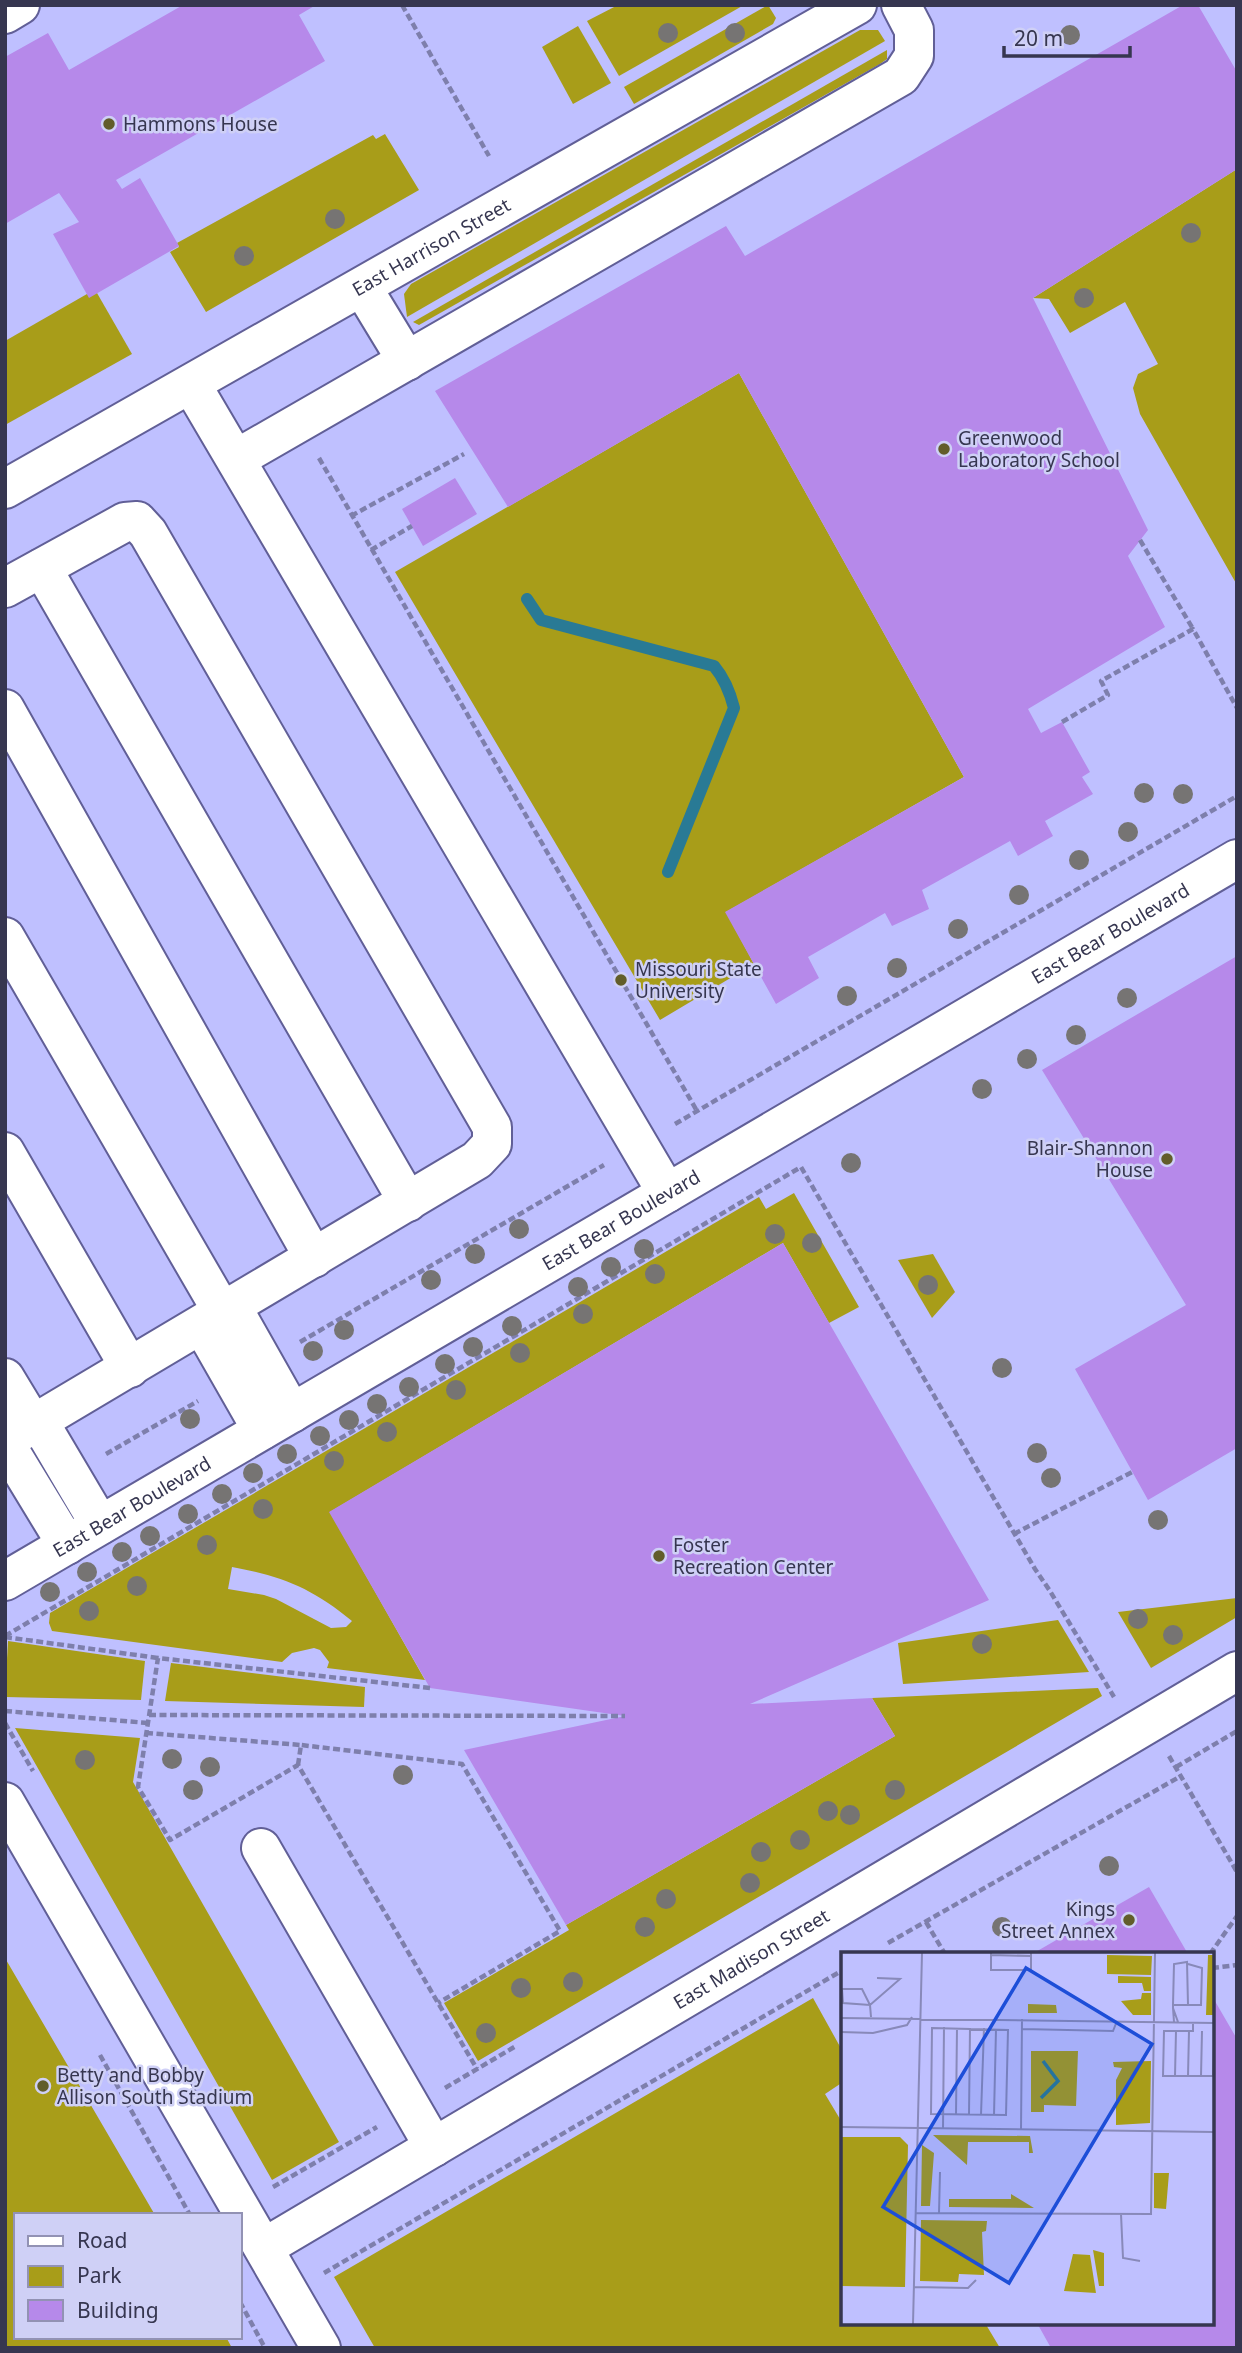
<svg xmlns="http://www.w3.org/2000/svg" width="1242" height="2353" viewBox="0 0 1242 2353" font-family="'Noto Sans',sans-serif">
	<rect width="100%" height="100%" fill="#bfc0ff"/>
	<g fill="#a89d19" fill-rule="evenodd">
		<path d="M618,5H744L619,76L587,21Z"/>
		<path d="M768,5L776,18L773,24L634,104L624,87Z"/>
		<path d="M578,26L611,83L573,104L542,47Z"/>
		<path d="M860,30H878L885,41L407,317L404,294L411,284Z"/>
		<path d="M887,50V59L880,64L419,325L413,322Z"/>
		<path d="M385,134L419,190L206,312L170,252L179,247L177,243L373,135L376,139Z"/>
		<path d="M1237,169V585L1140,414L1133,388L1138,374L1158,364L1125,302L1070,333L1049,299L1033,298Z"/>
		<path d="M97,293L132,354L5,425V341L87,294Z"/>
		<path d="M739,373L964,777L726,912L754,964L660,1020L395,572Z"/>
		<path d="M794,1193L859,1307L829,1323L783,1243L330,1512L425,1680L327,1668L329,1662L320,1650L314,1648L292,1653L282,1662L52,1631L49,1623L50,1613L759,1197L766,1209ZM232,1567C282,1576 312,1588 352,1621L346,1627L331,1628L276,1599L264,1595L228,1589Z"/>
		<path d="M933,1254L955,1292L932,1318L898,1260Z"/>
		<path d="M1237,1598V1617L1151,1668L1118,1612Z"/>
		<path d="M1058,1620L1089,1672L903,1684L898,1643Z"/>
		<path d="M8,1641L145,1661L141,1700L5,1697Z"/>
		<path d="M171,1663L365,1687L364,1707L165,1701Z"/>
		<path d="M1098,1688L1102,1696L478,2061L444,2003L569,1930L566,1925L895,1736L872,1698Z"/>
		<path d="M15,1728L140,1738L133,1782L339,2142L272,2180Z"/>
		<path d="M5,1958L155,2215H16V2337H226L232,2348H5Z"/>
		<path d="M813,1998L843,2052V2082L825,2094L843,2124V2323H985L1000,2348H375L334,2277Z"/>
	</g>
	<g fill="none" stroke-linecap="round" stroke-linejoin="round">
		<path stroke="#297a95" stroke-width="12" d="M527,599L541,620L714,666C725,679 730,692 734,708L668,872"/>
	</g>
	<g fill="#b689ea">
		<path d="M183,5H316L299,15L325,61L116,180L122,189L140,178L179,246L89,298L53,234L79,222L59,193L5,224V57L48,33L69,70Z"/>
		<path d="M1183,5H1198L1237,72V169L1033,298L1148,530L1128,556L1165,627L1028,709L1041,733L1062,722L1090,772L1082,777L1093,794L1045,821L1053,836L1018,856L1010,841L922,890L929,909L892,926L885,913L808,957L819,978L776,1004L725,912L964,777L739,373L508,507L435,391L726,226L745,256Z"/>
		<path d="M455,478L477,514L423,546L402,509Z"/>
		<path d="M1237,956V1448L1148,1500L1075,1369L1186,1305L1042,1070Z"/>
		<path d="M783,1243L989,1600L750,1704L872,1698L895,1736L566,1925L464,1750L625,1716L430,1688L329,1512Z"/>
		<path d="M1149,1887L1188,1954H1032Z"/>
		<path d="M1212,1996L1237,2039V2348H1051L1037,2323H1212Z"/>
	</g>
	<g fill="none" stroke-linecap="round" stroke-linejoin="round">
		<g stroke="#615f97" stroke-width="42">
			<g id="minor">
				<path d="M5,14L20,5"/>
				<path d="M362,287L407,361"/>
				<path d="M191,384L667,1193"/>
				<path d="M236,459L901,76L914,56V30L901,5"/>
				<path id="s1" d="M5,489L857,5"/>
				<path d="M42,568L408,1202"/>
				<path d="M5,588L125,522L137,521L148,533L492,1127V1144L477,1160L5,1441"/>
				<path d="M5,709L314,1258"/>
				<path d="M5,937L223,1313"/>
				<path d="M5,1152L130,1368"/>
				<path d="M232,1307L292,1413"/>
				<path d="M202,1325L262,1430"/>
				<path d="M5,1378L28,1416L45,1432L100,1525"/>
				<path d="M5,1443L67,1545"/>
				<path id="s2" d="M5,1581L1237,859"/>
				<path d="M5,1802L321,2348"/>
				<path d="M261,1848L434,2147"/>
				<path id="s3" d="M265,2247L1237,1671"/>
			</g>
		</g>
		<g stroke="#7e7fac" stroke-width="4.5" stroke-dasharray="7 3.5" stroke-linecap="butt">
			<path d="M402,5L489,156"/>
			<path d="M319,458L697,1111"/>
			<path d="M351,516L464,454"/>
			<path d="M1140,540L1193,629"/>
			<path d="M371,550L412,526"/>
			<path d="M1062,722L1108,695L1101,681L1193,629L1237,708"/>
			<path d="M675,1124L1237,796"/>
			<path d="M300,1342L604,1165"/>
			<path d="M106,1454L198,1401"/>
			<path d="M1014,1534L1132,1472"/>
			<path d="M5,1636L801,1167L1035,1569L1050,1591L1114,1697"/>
			<path d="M5,1637L158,1658"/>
			<path d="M430,1688L158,1658L138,1787L170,1840L298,1765L477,2069"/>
			<path d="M5,1711L148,1723"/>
			<path d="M149,1715L625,1716"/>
			<path d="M5,1723L33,1771"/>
			<path d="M146,1733L301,1745"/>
			<path d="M1169,1756L1237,1872"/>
			<path d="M298,1765L301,1745L462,1764L560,1931L438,2003"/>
			<path d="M1176,1767L1237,1731"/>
			<path d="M926,1922L945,1954"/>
			<path d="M888,1943L1181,1776"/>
			<path d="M1210,1954L1237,1916"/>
			<path d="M1212,1968L1237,1965"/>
			<path d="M100,2055L190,2215"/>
			<path d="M445,2088L516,2046"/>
			<path d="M273,2187L377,2127"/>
			<path d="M324,2273L843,1970"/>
			<path d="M240,2302L265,2348"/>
		</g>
		<use href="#minor" stroke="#fff" stroke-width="38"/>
	</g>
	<g fill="#767473">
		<circle cx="668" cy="33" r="10"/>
		<circle cx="735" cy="33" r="10"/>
		<circle cx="1070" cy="35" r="10"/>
		<circle cx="335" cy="219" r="10"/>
		<circle cx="1191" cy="233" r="10"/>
		<circle cx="244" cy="256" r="10"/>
		<circle cx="1084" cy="298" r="10"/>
		<circle cx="1144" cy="793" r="10"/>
		<circle cx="1183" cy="794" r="10"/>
		<circle cx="1128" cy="832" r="10"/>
		<circle cx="1079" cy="860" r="10"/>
		<circle cx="1019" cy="895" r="10"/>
		<circle cx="958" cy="929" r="10"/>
		<circle cx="897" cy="968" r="10"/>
		<circle cx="847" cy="996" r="10"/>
		<circle cx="1127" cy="998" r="10"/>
		<circle cx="1076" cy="1035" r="10"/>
		<circle cx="1027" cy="1059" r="10"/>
		<circle cx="982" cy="1089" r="10"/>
		<circle cx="851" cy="1163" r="10"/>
		<circle cx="519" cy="1229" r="10"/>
		<circle cx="775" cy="1234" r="10"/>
		<circle cx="812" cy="1243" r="10"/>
		<circle cx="644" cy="1249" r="10"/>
		<circle cx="475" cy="1254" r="10"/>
		<circle cx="611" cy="1267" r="10"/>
		<circle cx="655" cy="1274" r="10"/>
		<circle cx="431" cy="1280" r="10"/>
		<circle cx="928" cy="1285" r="10"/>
		<circle cx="578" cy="1287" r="10"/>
		<circle cx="583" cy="1314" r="10"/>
		<circle cx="512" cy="1326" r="10"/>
		<circle cx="344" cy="1330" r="10"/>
		<circle cx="473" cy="1347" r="10"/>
		<circle cx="313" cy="1351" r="10"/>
		<circle cx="520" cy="1353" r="10"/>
		<circle cx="445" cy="1364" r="10"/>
		<circle cx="1002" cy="1368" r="10"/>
		<circle cx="409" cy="1387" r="10"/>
		<circle cx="456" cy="1390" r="10"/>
		<circle cx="377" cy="1404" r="10"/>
		<circle cx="190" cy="1419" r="10"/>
		<circle cx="349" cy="1420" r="10"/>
		<circle cx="387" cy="1432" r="10"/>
		<circle cx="320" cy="1436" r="10"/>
		<circle cx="1037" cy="1453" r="10"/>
		<circle cx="287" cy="1454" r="10"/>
		<circle cx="334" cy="1461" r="10"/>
		<circle cx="253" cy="1473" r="10"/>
		<circle cx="1051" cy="1478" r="10"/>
		<circle cx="222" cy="1494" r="10"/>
		<circle cx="263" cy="1509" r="10"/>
		<circle cx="188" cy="1514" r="10"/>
		<circle cx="1158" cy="1520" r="10"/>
		<circle cx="150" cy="1536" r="10"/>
		<circle cx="207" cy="1545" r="10"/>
		<circle cx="122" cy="1552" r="10"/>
		<circle cx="87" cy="1572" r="10"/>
		<circle cx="137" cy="1586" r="10"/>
		<circle cx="50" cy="1592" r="10"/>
		<circle cx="89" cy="1611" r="10"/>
		<circle cx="1138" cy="1619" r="10"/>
		<circle cx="1173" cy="1635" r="10"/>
		<circle cx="982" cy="1644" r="10"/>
		<circle cx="172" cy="1759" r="10"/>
		<circle cx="85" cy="1760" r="10"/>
		<circle cx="210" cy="1767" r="10"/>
		<circle cx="403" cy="1775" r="10"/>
		<circle cx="193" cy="1790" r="10"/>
		<circle cx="895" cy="1790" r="10"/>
		<circle cx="828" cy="1811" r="10"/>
		<circle cx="850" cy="1815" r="10"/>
		<circle cx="800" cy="1840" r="10"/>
		<circle cx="761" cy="1852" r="10"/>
		<circle cx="1109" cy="1866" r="10"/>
		<circle cx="750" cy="1883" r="10"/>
		<circle cx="666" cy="1899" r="10"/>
		<circle cx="645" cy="1927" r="10"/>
		<circle cx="1002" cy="1927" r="10"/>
		<circle cx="573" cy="1982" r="10"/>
		<circle cx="521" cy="1988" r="10"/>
		<circle cx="486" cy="2033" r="10"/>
	</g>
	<g fill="#625d2a" stroke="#cfd0f6" stroke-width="2.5">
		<circle cx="109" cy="124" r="7"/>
		<circle cx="944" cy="449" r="7"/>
		<circle cx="621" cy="980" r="7"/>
		<circle cx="1167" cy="1159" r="7"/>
		<circle cx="659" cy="1556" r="7"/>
		<circle cx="1129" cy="1920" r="7"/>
		<circle cx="43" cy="2086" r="7"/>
	</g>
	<g text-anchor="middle" stroke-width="5" stroke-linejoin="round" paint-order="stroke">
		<g font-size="19" fill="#363650" stroke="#cfd0f6" text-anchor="start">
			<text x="123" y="131">Hammons House</text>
			<text x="958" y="445">Greenwood<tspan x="958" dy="22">Laboratory School</tspan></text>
			<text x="635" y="976">Missouri State<tspan x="635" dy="22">University</tspan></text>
			<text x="1153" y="1155" text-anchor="end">Blair-Shannon<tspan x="1153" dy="22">House</tspan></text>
			<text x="673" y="1552">Foster<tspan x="673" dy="22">Recreation Center</tspan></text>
			<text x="1115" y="1916" text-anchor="end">Kings<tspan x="1115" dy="22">Street Annex</tspan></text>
			<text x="57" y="2082">Betty and Bobby<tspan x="57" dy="22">Allison South Stadium</tspan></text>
		</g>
		<g font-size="19" fill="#363650" stroke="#cfd0f6">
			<text dy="7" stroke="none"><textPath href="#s1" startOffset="490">East Harrison Street</textPath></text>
			<text dy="7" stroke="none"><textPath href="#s2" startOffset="1281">East Bear Boulevard</textPath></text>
			<text dy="7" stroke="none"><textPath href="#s2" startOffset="714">East Bear Boulevard</textPath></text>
			<text dy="7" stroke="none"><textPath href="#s2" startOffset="147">East Bear Boulevard</textPath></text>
			<text dy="7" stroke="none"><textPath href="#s3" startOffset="565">East Madison Street</textPath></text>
		</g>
	</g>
	<g transform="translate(841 1952)">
		<rect width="373" height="373" fill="#bfc0ff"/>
		<path d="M266,3L311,4L310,23L266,22ZM367,3H373V63H365ZM277,24L310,25V39H303L301,31H277ZM301,41H310V63H292L280,49L300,47ZM187,52L215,53L216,61H187ZM190,99H237L235,154L203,153V160H190ZM310,109L309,171L275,173V128L281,116L273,115L272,110ZM92,183L189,184L192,201H188V190H127L126,213ZM0,185H59L67,193L64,335L0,334ZM81,193L93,201L89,254H80ZM313,221H328L325,257L313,256ZM170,242L193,256L108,255V247H170ZM80,268L146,269L145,279L141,280L143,323L118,322L117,330L79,329ZM252,298L263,301V334H258ZM232,302L249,303L255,341L223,339Z" fill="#a89d19"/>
		<path fill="none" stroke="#297a95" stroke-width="3.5" d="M200,146L217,129L202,109"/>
		<path fill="none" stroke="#8889b9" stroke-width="2" d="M150,1V18H190V1M150,3L190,4M332,53H347L346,10L333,12L332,53V56M347,53H360L361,16L347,12M30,65L29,53L21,37H1L2,51L29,53L59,27L36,26M0,66L373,71M333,70L332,56L337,70M352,70V79H323L322,124H373M91,76L167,78L165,163L90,162ZM181,77L272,79L276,69M0,80L32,81L66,73L71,65M334,124L335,79M347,124L348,79M360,124L361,79M372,124L373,92M115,163L116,76M128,163L129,76M140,163L143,76M153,163L155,77M0,175L373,180M102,177L103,75M180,178L181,67M75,261L310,262L314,1M98,261L99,220M280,262L282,306L299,309M73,335L127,336L135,328M72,372L81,1"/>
		<path fill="#1d4ed8" fill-opacity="0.15" stroke="#1d4ed8" stroke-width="3.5" d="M185,16L311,92L168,331L42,255Z"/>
		<rect width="373" height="373" fill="none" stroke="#363650" stroke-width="3.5"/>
	</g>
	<rect width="1242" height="2353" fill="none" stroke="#363650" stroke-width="14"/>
	<rect x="14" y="2213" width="228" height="126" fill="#cfd0f6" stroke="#9292b4" stroke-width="2"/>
	<rect x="28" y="2236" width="35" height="10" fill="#ffffff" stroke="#9292b4" stroke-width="2"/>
	<text x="77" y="2248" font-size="21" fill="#363650">Road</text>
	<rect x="28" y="2266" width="35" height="21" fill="#a89d19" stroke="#9292b4" stroke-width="2"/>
	<text x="77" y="2283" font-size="21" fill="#363650">Park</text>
	<rect x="28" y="2300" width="35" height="21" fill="#b689ea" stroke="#9292b4" stroke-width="2"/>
	<text x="77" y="2318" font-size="21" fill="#363650">Building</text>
	<path d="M1004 46v10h126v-10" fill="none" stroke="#363650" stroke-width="3.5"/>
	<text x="1014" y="46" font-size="21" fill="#363650" stroke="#cfd0f6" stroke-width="5" paint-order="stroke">20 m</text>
</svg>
